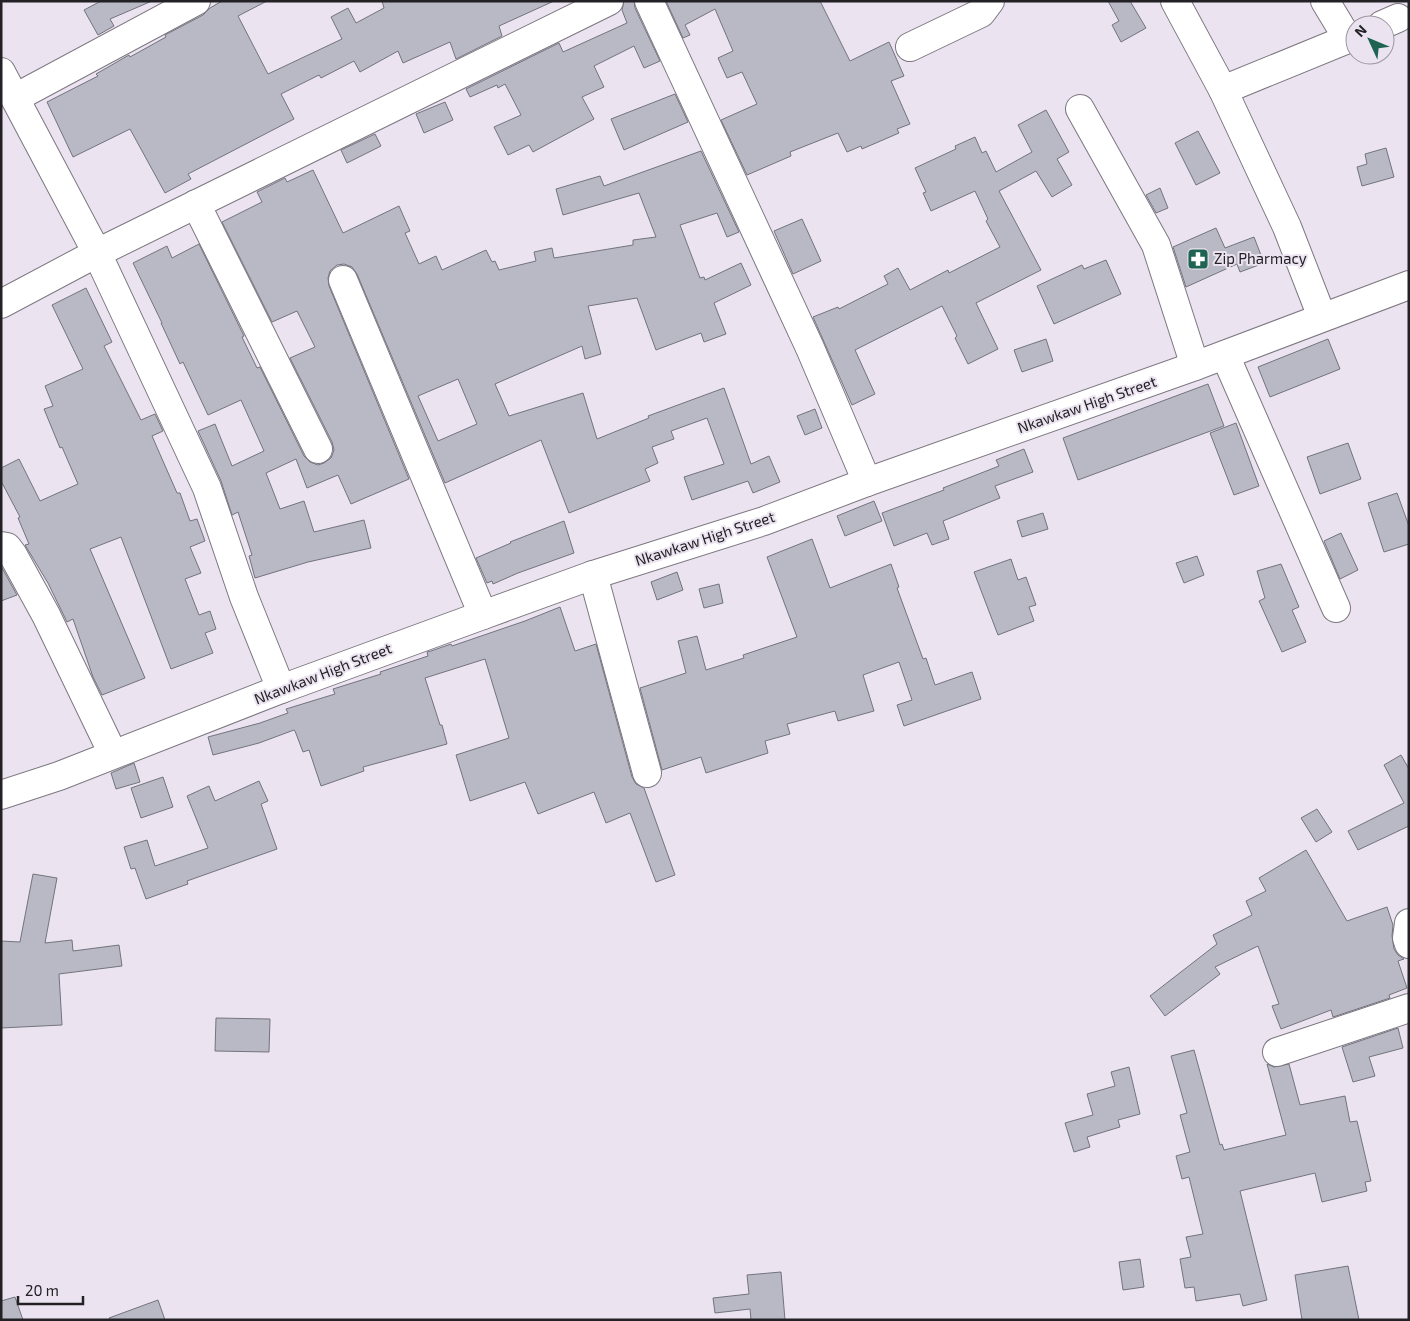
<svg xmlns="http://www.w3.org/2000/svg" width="1410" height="1321" viewBox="0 0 1410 1321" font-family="'Exo 2',sans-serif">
	<rect width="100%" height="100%" fill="#ebe4f0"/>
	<g fill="#b8b9c5" stroke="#73737e" fill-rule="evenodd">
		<path d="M101,1H152L110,19L114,26L98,35L84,10Z"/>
		<path d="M222,1H267L238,16L268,74L342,39L331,17L348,8L356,23L384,8L382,1H554L499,26L502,36L456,59L450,42L403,63L398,51L360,72L354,61L321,78L319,75L281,94L294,119L188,174L191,179L165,193L130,129L73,157L47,102L98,76L96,74L129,55L130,57L166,37L165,35L203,15L210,8Z"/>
		<path d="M624,1H634L635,8L660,61L644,68L634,46L594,66L604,87L582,97L594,119L533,152L529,145L508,155L494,127L521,115L505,84L498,88L497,85L470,97L466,89L559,43L563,52L627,23L622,10Z"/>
		<path d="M666,1H820L850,61L889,42L904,76L891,81L910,124L897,129L899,133L862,149L861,146L847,152L838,133L790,152L791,156L747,175L721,120L757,104L742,72L727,78L718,58L733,51L715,9L685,25L690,35L683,38Z"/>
		<path d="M1108,1H1130L1146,28L1121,42L1112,25L1119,21Z"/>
		<path d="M675,94L688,122L624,150L611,119Z"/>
		<path d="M445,102L453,120L424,133L416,114Z"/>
		<path d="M1046,110L1069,152L1057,159L1072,185L1052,197L1036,171L999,191L1041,270L976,303L998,349L968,364L955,338L957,336L942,306L855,350L875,394L852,405L813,317L838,307L839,309L888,284L884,276L898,268L910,290L948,270L949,273L1000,247L986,221L988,219L975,191L931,211L923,193L926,192L915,168L956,149L955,146L975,137L982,153L986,151L996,172L1032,152L1018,125Z"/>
		<path d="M1198,131L1220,173L1196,185L1175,143Z"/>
		<path d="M375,134L381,146L347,163L341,150Z"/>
		<path d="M1386,148L1394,177L1362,186L1357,167L1367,164L1365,154Z"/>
		<path d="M701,151L739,232L727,237L717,213L680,225L700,278L704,277L705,280L741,263L751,285L714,303L726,334L704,342L701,333L656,350L637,298L588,306L601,354L585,359L582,346L495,384L509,416L583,393L597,439L649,418L648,416L724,388L751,464L769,456L780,482L753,493L748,481L692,500L684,477L724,464L707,418L671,431L674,439L652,447L658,463L645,469L650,481L569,513L541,440L445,483L357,274L352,267L344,264L337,265L330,271L328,278L329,286L409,479L351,504L338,475L307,488L296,459L266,473L280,509L304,501L314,532L364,520L371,548L308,562L255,578L249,556L252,555L238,512L232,515L221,481L198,431L215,424L232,466L264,451L241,400L208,415L183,362L180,364L161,323H162L133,263L167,246L172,258L199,244L244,336L242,337L257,368L260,367L304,456L310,462L318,465L324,463L331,458L334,450L332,442L290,358L315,347L297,311L272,322L222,222L262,202L257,192L285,178L287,182L313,170L343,233L399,206L410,231L405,233L419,264L436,256L442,270L486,250L492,262L495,261L499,270L536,261L534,252L552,248L554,258L633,245V240L656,237L639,193L563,215L556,189L600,176L604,186ZM458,379L477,424L438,441L418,396Z"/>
		<path d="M1160,188L1168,208L1156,213L1146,195Z"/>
		<path d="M802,219L821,261L793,274L774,231Z"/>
		<path d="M1216,228L1225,248L1254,237L1264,263L1240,272L1237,264L1186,287L1173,247Z"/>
		<path d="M1106,260L1121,294L1054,324L1037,286L1082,265L1084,269Z"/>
		<path d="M86,288L112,342L104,346L141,420L155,414L163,431L152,436L177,493H180L190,521L197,519L205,541L190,547L201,573L185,579L199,615L210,611L216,629L205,633L213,653L171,669L121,537L90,549L145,678L102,695L93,677L73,619L67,622L48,583L25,545L29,544L18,518L20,517L1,481V468L19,459L40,501L78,484L62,447L60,448L44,409L53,406L45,386L83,369L52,305Z"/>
		<path d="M1046,339L1053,361L1022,372L1014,350Z"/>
		<path d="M1328,339L1340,369L1270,397L1258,367Z"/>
		<path d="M1208,384L1224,426L1078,480L1063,438Z"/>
		<path d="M815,409L822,428L805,435L797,416Z"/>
		<path d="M1236,423L1259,486L1234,495L1210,433Z"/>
		<path d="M1348,443L1361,479L1320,494L1307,457Z"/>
		<path d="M1024,449L1033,472L995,486L1000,498L943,521L949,539L932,545L927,533L894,546L882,513L944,490L943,488L999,466L996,460Z"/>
		<path d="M1397,493L1409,526V544L1384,552L1368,503Z"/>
		<path d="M874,501L882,521L845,536L837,516Z"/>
		<path d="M1043,513L1048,529L1022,537L1017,521Z"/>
		<path d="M564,521L574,553L518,573L493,584L492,581L487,583L476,558L511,543L510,542Z"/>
		<path d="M1341,533L1358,570L1340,579L1324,541Z"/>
		<path d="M812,539L830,588L891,564L899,587L897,588L923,659L926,658L935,685L972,672L981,699L904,726L897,705L912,700L899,662L863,675L874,711L838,721L835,711L787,724L790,734L765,741L768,753L706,773L701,757L662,770L640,688L686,673L678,641L697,636L706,670L744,658L743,655L797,637L767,557Z"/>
		<path d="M1197,556L1204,575L1184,583L1176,563Z"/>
		<path d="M1011,559L1018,580L1026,577L1036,605L1029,607L1034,621L998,635L974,572Z"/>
		<path d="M1281,564L1299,607L1292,610L1306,642L1282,652L1259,601L1265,598L1257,571Z"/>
		<path d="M1,566L17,595L1,601Z"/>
		<path d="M677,572L683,590L657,600L651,582Z"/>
		<path d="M719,584L723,603L704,608L699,589Z"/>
		<path d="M560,607L575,651L596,644L632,777L636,784L644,788L675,875L656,882L630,813L606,823L594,792L538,814L525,782L470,801L456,755L509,738L485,659L425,678L440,725H442L447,744L363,767L364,771L321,786L309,750L303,752L295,731L294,730L259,743L213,755L208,737L260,723L288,713L286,709L335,694L333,689L381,674L380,672L428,656L427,652L431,651L451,644L452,646L525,621Z"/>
		<path d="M1401,755L1409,769V826L1358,850L1348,831L1404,803L1384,765Z"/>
		<path d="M134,763L140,782L116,789L111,773Z"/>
		<path d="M163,777L173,807L141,818L131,788Z"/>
		<path d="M259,781L268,801L261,804L277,849L187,881L188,884L146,899L135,868L131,869L124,847L147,840L155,866L208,848L187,796L209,786L215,801Z"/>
		<path d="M1317,809L1332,832L1316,842L1301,818Z"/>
		<path d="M1306,850L1347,921L1387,907L1393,925L1392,936L1394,949L1398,955L1404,959L1398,961L1407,988L1389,995L1390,998L1333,1017L1331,1010L1281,1029L1272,1006L1279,1004L1258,946L1215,967L1220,974L1165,1016L1150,996L1217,944L1213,935L1252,915L1246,901L1266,891L1259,878Z"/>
		<path d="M33,874L57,878L45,943L72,940L73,951L119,945L122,966L59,974L62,1025L1,1028V941L20,942Z"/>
		<path d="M216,1018L270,1019L269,1052L215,1051Z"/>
		<path d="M1398,1028L1403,1048L1369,1057L1375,1076L1353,1082L1342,1047Z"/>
		<path d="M1194,1050L1220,1145L1222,1144L1224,1150L1286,1135L1267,1064L1274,1067L1289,1064L1300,1105L1345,1096L1350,1122L1357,1121L1371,1181L1365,1182L1367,1191L1322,1202L1315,1173L1240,1191L1267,1300L1243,1306L1240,1294L1196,1301L1194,1287L1185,1288L1180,1259L1191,1257L1186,1237L1203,1234L1189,1177L1182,1179L1176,1156L1190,1152L1180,1115L1187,1113L1171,1056Z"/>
		<path d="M1129,1067L1140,1114L1118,1120L1120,1127L1087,1137L1090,1147L1074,1152L1065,1123L1093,1115L1087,1094L1115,1086L1111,1072Z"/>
		<path d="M1140,1259L1144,1287L1123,1290L1119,1262Z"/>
		<path d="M1348,1266L1359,1320H1302L1295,1275Z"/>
		<path d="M781,1272L785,1320H751L750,1309L715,1313L713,1298L749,1294L747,1275Z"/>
		<path d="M15,1297L23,1320H1V1301Z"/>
		<path d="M158,1300L165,1320H110L109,1318Z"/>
	</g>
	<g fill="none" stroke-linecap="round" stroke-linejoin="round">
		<g stroke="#7d7781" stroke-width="30">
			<g id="minor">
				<path d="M649,1L810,348L867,482"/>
				<path d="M1175,1L1223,90L1287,227L1322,317"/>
				<path d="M1325,1L1348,39"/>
				<path d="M1382,25L1398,18"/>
				<path d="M910,47L981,13L990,1"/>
				<path d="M1,72L97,253L207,488L244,597L281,689"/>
				<path d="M1223,90L1355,36"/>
				<path d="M15,98L196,1"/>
				<path d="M1080,109L1156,245L1195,366"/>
				<path d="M196,204L318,449"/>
				<path d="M343,280L483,615"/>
				<path d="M1,304L97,253L609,1"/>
				<path d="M1225,355L1336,608"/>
				<path d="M1,546L7,547L13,555L46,615L113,754"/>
				<path d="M593,575L647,773"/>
				<path d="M1409,923L1407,938L1409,944"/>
				<path d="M1277,1052L1409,1008"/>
			</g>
		</g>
		<g stroke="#7d7781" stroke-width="30">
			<path id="major" d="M1,795L59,776L281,689L483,615L593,575L764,521L867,482L1195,366L1409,285"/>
		</g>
		<use href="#minor" stroke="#fff" stroke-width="28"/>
		<use href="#major" stroke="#fff" stroke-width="28"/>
	</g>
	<defs>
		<g id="pharmacy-square" transform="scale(1.125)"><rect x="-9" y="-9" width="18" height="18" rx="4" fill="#1f6353" stroke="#ebe4f0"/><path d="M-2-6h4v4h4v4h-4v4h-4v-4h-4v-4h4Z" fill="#fff"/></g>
	</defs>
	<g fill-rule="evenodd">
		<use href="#pharmacy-square" x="1198" y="259"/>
	</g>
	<g text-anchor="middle" stroke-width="4" stroke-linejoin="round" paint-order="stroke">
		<g font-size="15" fill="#232125" stroke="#ebe4f0" text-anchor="start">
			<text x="1214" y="264">Zip Pharmacy</text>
		</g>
		<g font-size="15" fill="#232125" stroke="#ebe4f0">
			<text transform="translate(1087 405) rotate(-19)" y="5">Nkawkaw High Street</text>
			<text transform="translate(705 539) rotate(-18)" y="5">Nkawkaw High Street</text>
			<text transform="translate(323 674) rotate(-21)" y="5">Nkawkaw High Street</text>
		</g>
	</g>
	<rect width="1410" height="1321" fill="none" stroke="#232125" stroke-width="5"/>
	<g transform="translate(1370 40) rotate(314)"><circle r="24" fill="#ebe4f0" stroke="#9b969f"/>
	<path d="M0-4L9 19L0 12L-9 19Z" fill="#1f6353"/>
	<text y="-8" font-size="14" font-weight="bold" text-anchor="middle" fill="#232125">N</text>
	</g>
	<path d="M18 1296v8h65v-8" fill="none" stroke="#232125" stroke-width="2.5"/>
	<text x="25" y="1296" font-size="15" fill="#232125" stroke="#ebe4f0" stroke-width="4" paint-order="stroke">20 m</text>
</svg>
